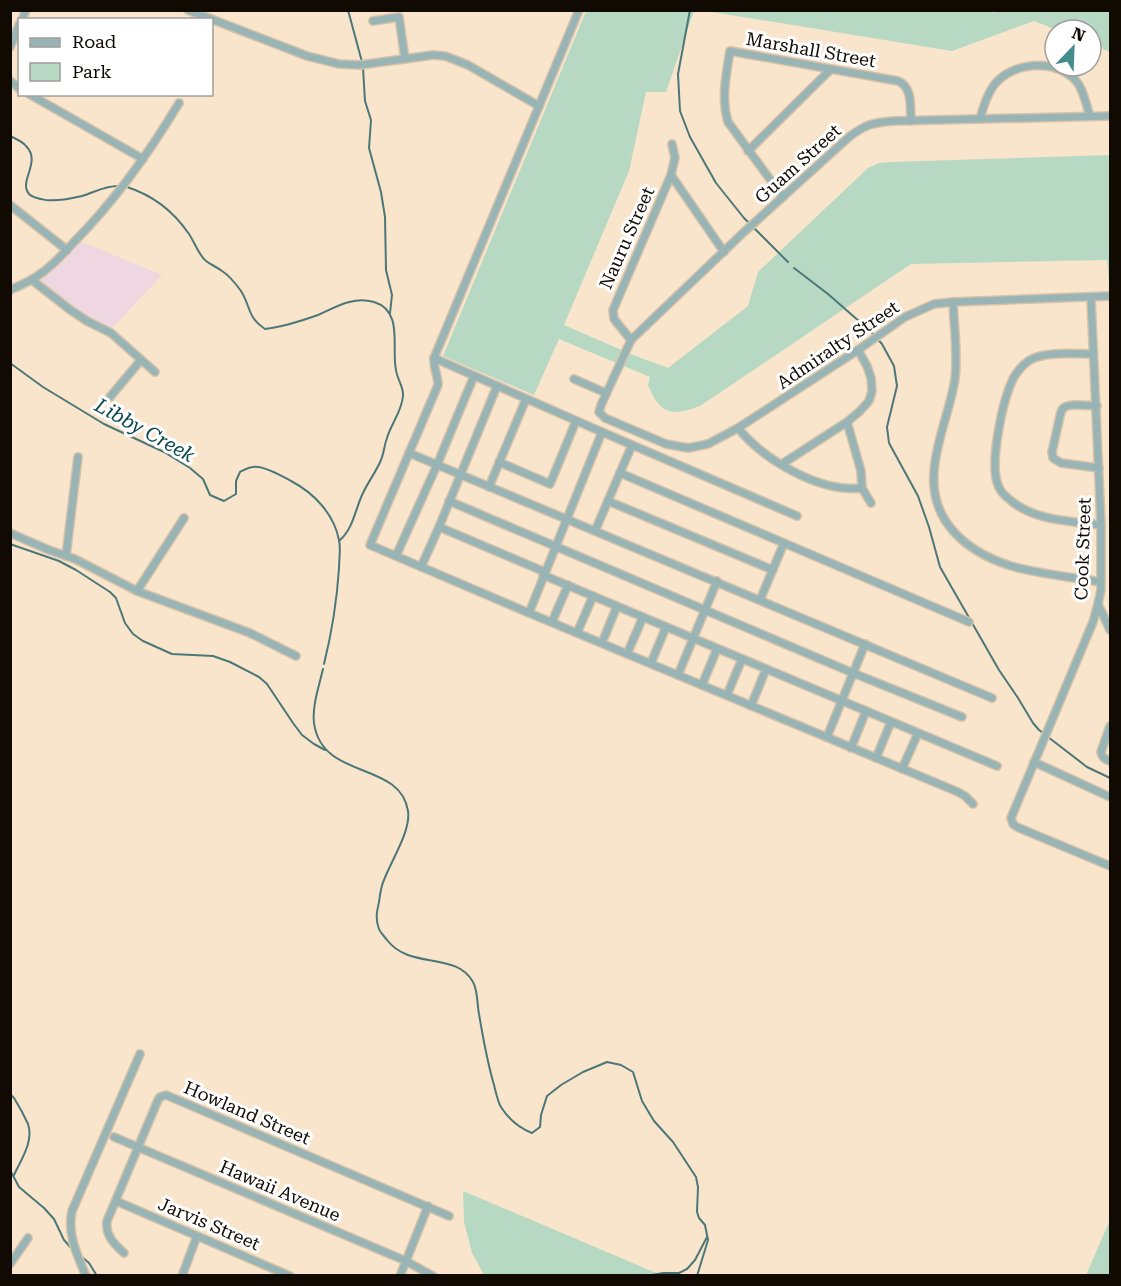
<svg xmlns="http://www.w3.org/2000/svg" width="1121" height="1286" viewBox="0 0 1121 1286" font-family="'Roboto Serif',serif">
	<rect width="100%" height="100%" fill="#f9e5cb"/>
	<path fill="#efd7e1" d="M80,241L162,275L111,329L95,319L90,320L39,282Z"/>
	<g fill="#b7d9c3">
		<path d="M586,11H694L666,92H646L629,171L564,325L633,355L668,368L748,306L758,272L868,168L879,163L891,162L1110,155V295L1107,260L911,264L700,406C671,417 660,414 648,385L650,377L559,339L534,395L443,356Z"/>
		<path d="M989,11L994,13L996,10L1110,11V52L1091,44V30H1057L1034,21L952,51L706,11Z"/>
		<path d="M463,1191L661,1275H484L472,1253L464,1222Z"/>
		<path d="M1110,1220V1275H1086Z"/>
	</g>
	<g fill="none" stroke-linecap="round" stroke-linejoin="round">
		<g stroke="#4c7779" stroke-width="2">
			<path d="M348,10L362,62"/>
			<path d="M690,10L678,74L680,111L690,137L716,183L744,218L788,262"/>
			<path d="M363,68L365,101L371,120L369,148L381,192L385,217L386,270L392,295L390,313"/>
			<path d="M10,136C16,139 22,141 26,146C42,162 18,181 29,194C33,198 40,199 46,200C59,201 70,199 82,196C95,192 104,186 118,186"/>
			<path d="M127,187C152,195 174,212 189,234C195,243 198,254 206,261C211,265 217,267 222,271C230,276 236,284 241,291C251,307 247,317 265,329C283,327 301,321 318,315C336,307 353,296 374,302C404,311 391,348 396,370C397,379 404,387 403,396C402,411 391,424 387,438C384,446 384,453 381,460C376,472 368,482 363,493C355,509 354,528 339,541"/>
			<path d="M794,268L828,294L868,329L882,344L894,366L897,386L887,427L889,443L918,496L929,527L940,567L999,670L1018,698L1033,723L1039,730L1087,767L1110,778"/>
			<path d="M10,363L43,387L104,424L164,452L190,468L203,479L210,495L224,501L236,494V481L240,472C244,470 249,467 253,467C263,465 282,476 291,481C314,493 334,514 339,540C341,549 339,559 339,568C337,599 332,632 324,664"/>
			<path d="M10,544L59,561L76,570L110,592L116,598L125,623L133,634L143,641L172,654L213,656L230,662L259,677L267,684L293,723L302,735L314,744L325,750"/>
			<path d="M323,669C319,686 312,706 314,723C322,781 400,760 408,811C411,831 391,861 384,880C381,886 380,894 379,902C377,911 375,919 379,929C380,932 384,936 387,940C410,970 456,951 473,982C478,991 477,1004 479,1014C483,1038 487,1061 494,1085C496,1092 497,1100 501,1107C508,1118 519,1128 532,1133L540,1127L541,1115L547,1096L561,1085L583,1072L607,1062L621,1065L633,1072L642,1101L654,1121L673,1142L696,1177L698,1187L697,1212L699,1218L705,1225L708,1240L697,1276"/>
			<path d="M10,1094L14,1098C19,1106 24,1115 28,1124C34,1141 21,1160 14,1175"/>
			<path d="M10,1170L19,1187L44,1208L54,1219L64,1240L72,1249"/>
			<path d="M82,1257L89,1263L97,1276"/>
			<path d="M646,1276L663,1273H679L687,1269L695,1260L707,1237"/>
		</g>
		<g stroke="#d4c2ab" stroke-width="10">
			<g id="minor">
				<path d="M188,10L307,56L339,64L360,65L433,55L445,56L468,65L539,106"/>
				<path d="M579,10L434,358C433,368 438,375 438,385L370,545L529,613L958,792L965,796L973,804"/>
				<path d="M22,20L26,10"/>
				<path d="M373,21L399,17L405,59"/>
				<path d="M10,47L20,23"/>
				<path d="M10,81L20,89"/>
				<path d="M29,94L143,159"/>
				<path d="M1110,116L893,121C872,123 866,124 849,137L744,232L631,340L601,405L599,412L605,418L666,444L688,448L708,444L738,428L858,350L905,317L934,304L953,302L1110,296"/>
				<path d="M980,119C983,107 987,95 994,85C1013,61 1057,58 1077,82C1084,91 1086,105 1090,116"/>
				<path d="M748,151L831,69"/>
				<path d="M671,175L724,252"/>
				<path d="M783,197L728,122C721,99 726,75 730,51L898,81C913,87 910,107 911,121"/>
				<path d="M10,205L67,250"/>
				<path d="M32,280L69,309L87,321L111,333L155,372"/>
				<path d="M10,290C22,285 33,280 43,272C54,264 64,253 73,243C115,201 149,153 179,103"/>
				<path d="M1091,298L1101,525V590L1098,604L1093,622L1011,818L1013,824L1017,827L1110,866"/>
				<path d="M953,302C954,327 958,354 955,379C950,411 936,440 934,472C930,522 967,552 1011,566C1040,574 1071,577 1101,582"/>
				<path d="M631,340L614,319L613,310L671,175L675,158L672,144"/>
				<path d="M1093,354C1075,354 1045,351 1030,360C1023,364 1018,371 1014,377C1003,398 989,463 998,485C1000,491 1005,496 1009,499C1033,521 1071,521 1101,525"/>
				<path d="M434,358L602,432L797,516"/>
				<path d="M574,379L606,393"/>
				<path d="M110,397L141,360"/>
				<path d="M1097,406C1090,406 1071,403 1065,407C1061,409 1061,412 1060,416L1052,452L1053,458L1061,463L1099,468"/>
				<path d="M847,422L861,471L862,488L871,503"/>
				<path d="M738,428C764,460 820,493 862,488"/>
				<path d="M409,453L992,698"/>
				<path d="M499,462L550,484L576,421"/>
				<path d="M782,464L847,422L860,411L869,401L872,391L871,378L867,366L858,350"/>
				<path d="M620,473L969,622"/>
				<path d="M489,487L526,399"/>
				<path d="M449,501L853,673L962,717"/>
				<path d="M608,501L773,570"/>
				<path d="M439,527L545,572"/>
				<path d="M595,531L632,445"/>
				<path d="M10,533L49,550L75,559L137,591L250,633L296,656"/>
				<path d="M66,556L78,457"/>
				<path d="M396,556L437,465L474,376"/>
				<path d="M421,567L439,527L497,386"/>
				<path d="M543,575L997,766"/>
				<path d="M137,591L184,518"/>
				<path d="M760,600L784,543"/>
				<path d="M1098,604L1110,630"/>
				<path d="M529,613L602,432"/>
				<path d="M552,622L568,585"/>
				<path d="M577,633L593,596"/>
				<path d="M602,643L617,606"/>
				<path d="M627,654L643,617"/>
				<path d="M651,663L666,627"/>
				<path d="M678,675L717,581"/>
				<path d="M702,685L717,649"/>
				<path d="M727,695L742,659"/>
				<path d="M751,706L766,669"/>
				<path d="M1110,726L1101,752C1102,758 1106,760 1110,761"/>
				<path d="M827,737L865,644"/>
				<path d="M851,748L866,711"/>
				<path d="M876,758L891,722"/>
				<path d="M1034,762L1110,797"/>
				<path d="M902,769L918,733"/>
				<path d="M114,1137L406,1261L433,1276"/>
				<path d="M116,1201L290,1276"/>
				<path d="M124,1253C114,1244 105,1235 107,1221L158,1100L160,1097L166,1095L449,1216"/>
				<path d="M10,1264L28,1238"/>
				<path d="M86,1276C77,1255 67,1234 72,1211L140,1054"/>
				<path d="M182,1276L197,1236"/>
				<path d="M400,1276L428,1206"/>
			</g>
		</g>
		<use href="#minor" stroke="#99b4b4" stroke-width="7"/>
	</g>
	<g text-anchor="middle" stroke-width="6" stroke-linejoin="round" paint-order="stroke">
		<g font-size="18" fill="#110a03" stroke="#fff">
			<text transform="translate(811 50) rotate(10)" y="6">Marshall Street</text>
			<text transform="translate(798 164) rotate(-42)" y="6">Guam Street</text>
			<text transform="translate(627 238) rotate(-66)" y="6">Nauru Street</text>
			<text transform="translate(838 345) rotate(-34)" y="6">Admiralty Street</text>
			<text transform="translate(1083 549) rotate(-88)" y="6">Cook Street</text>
			<text transform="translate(247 1113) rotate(23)" y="6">Howland Street</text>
			<text transform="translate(280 1191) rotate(23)" y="6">Hawaii Avenue</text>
			<text transform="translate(209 1224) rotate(23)" y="6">Jarvis Street</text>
		</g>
		<g font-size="20" font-style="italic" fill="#09474b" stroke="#fff">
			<text transform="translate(145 430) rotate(29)" y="7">Libby Creek</text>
		</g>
	</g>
	<rect width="1121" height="1286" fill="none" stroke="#110a03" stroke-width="24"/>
	<rect x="18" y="18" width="195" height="78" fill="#ffffff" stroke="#a09d9a" stroke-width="1.5"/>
	<rect x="30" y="38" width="30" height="9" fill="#99b4b4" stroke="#a09d9a" stroke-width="1.5"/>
	<text x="72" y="48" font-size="18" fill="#110a03">Road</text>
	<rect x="30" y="63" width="30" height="18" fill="#b7d9c3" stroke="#a09d9a" stroke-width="1.5"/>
	<text x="72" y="78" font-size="18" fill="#110a03">Park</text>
	<g transform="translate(1073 48) rotate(23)"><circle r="28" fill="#ffffff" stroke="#a09d9a" stroke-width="1.5"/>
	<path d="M0-4.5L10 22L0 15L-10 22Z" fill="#468e8d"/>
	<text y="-9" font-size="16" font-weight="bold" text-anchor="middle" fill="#110a03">N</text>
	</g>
</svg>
